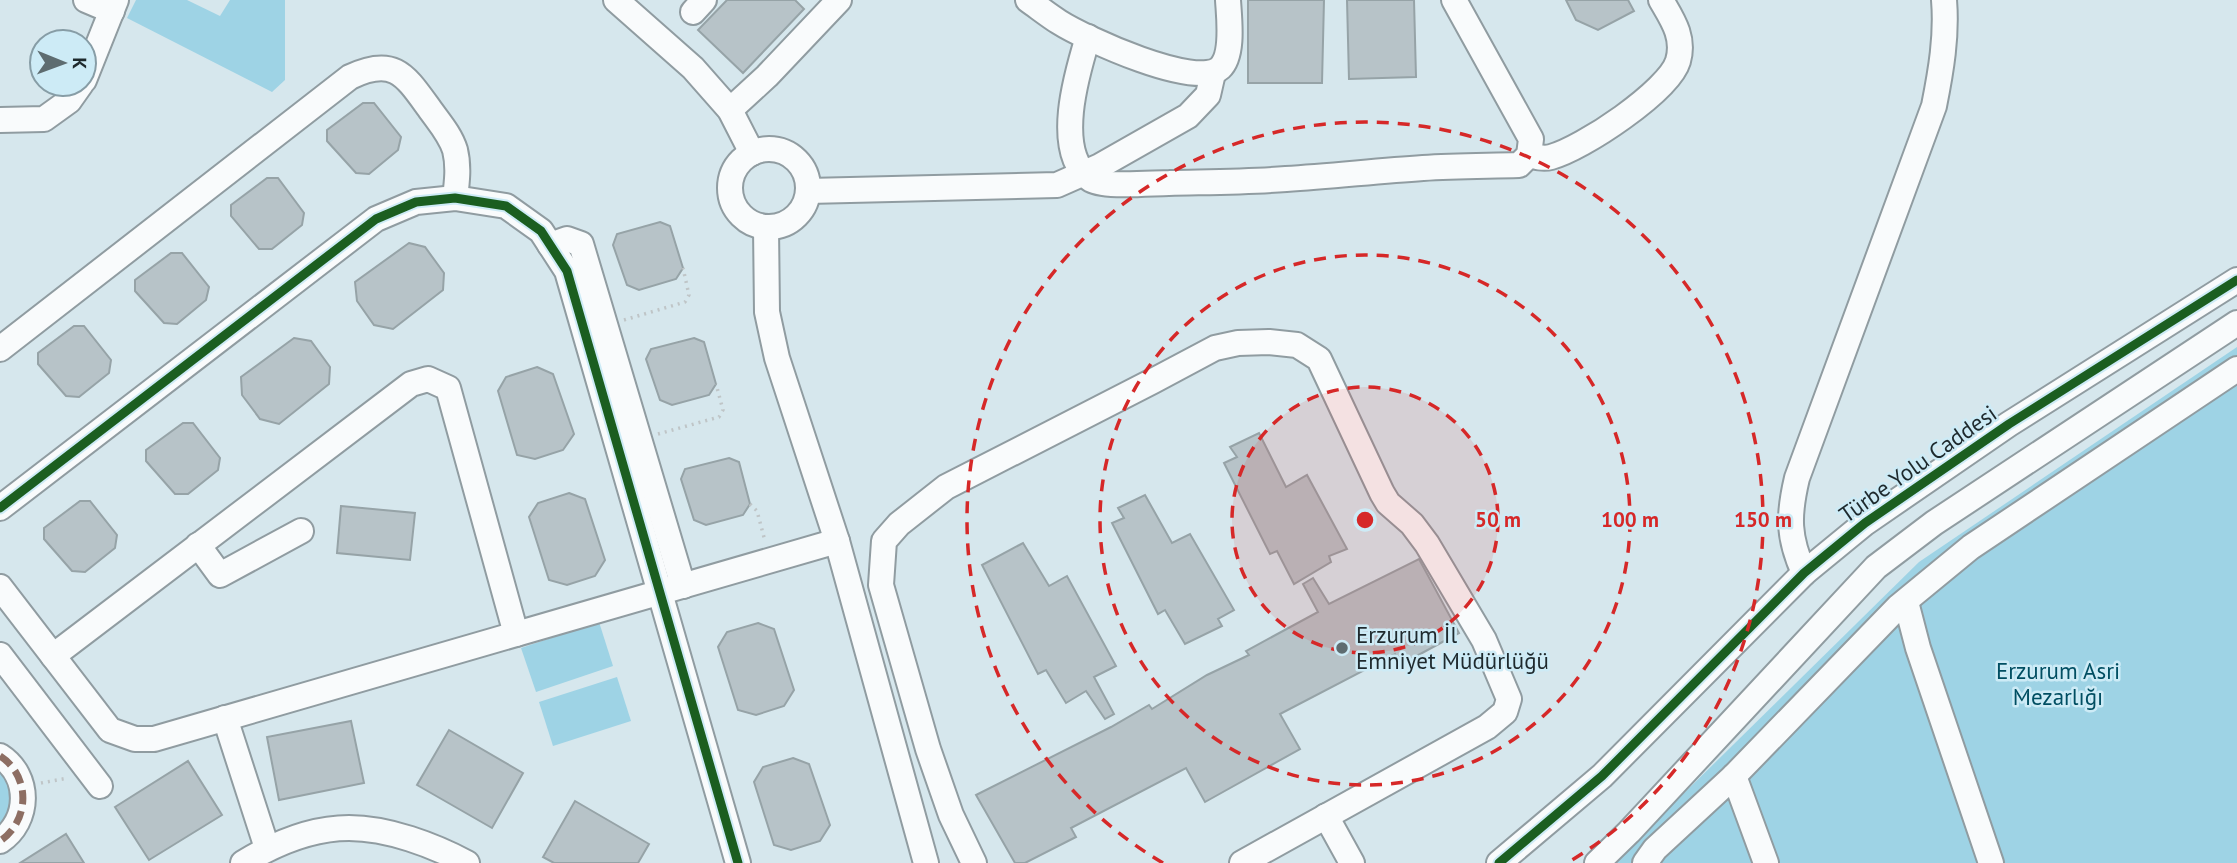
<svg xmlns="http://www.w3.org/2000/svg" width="2237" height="863" viewBox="0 0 2237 863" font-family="'PT Sans',sans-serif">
	<rect width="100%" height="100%" fill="#d6e7ed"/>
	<g fill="#9ed3e5">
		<path d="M136,0H187L220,16L230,0H285V80L272,92L127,18Z"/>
		<path d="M2237,347V863H1613L1919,562Z"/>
		<path d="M599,622L613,666L536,692L521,648Z"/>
		<path d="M617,677L631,721L553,746L539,702Z"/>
		<path d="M0,769C18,792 12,806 0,829Z"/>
	</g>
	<g fill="#b7c3c8" stroke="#96a3a7" stroke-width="2">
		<path d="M727,0H795L804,9L743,73L698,30Z"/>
		<path d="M1248,0H1324L1322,83H1248Z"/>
		<path d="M1347,0H1414L1416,77L1349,79Z"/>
		<path d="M1566,0H1628L1634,11L1598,30L1576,20Z"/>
		<path d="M363,103H374L401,137L398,150L369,174L356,173L327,141V130Z"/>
		<path d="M267,178H278L304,213L302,225L272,249H259L231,216V205Z"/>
		<path d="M660,222L670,226L683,268L676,279L639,290L627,285L613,245L617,234Z"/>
		<path d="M409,243L425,247L444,273L443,290L393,329L374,325L357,301L355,282Z"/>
		<path d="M171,253H182L209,287L206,300L177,324L164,323L135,291V280Z"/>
		<path d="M74,326H84L111,360L109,373L79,397L66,396L38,364V353Z"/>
		<path d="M294,338L311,341L330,367L329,384L279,424L260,419L242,395L241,377Z"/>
		<path d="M694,338L704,342L716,384L709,395L672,405L660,400L646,359L651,349Z"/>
		<path d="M537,367L553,374L574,434L563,450L535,459L517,455L498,391L506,377Z"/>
		<path d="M183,423H193L220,458L218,470L188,494H175L146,461V450Z"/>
		<path d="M1259,433L1286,487L1307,475L1347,549L1329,556L1331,562L1294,584L1277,551L1270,554L1224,463L1237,457L1230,447Z"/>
		<path d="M729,458L739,462L750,504L743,515L706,525L694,520L681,479L685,469Z"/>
		<path d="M569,493L585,499L605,560L595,576L567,585L549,580L529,517L538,503Z"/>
		<path d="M1145,495L1172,543L1190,534L1234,610L1218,619L1222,626L1185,644L1165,610L1158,614L1112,523L1124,518L1118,508Z"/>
		<path d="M80,501H90L117,535L115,548L85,572L72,571L44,539V528Z"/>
		<path d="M341,506L415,513L410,560L337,553Z"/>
		<path d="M1023,543L1049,586L1067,576L1116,666L1094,677L1114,714L1105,719L1086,691L1066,703L1046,670L1038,674L982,565Z"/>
		<path d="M1419,559L1459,633L1400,665L1395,654L1280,714L1300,749L1205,802L1186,768L1071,828L1076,837L1025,863H1015L976,795L1111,727L1149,705L1152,709L1207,675L1249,655L1246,651L1318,612L1303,584L1313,578L1329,604Z"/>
		<path d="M758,623L774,629L794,690L784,706L756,715L738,710L718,647L727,632Z"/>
		<path d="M351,721L364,783L279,800L267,737Z"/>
		<path d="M449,730L523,773L492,828L417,785Z"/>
		<path d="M793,758L809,764L830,825L820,841L791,850L774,845L754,782L763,767Z"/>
		<path d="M188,761L222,815L149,860L115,807Z"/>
		<path d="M575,801L649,844L638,863H554L543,857Z"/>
		<path d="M66,834L84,863H20Z"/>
	</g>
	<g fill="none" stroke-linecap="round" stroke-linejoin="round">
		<g stroke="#909ca1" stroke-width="28">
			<g id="minor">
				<path d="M86,0L112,11"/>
				<path d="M616,0L693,68L730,110L752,153"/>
				<path d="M1028,0C1038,7 1048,15 1059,22C1084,38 1197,90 1220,68C1234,55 1229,18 1228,0"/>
				<path d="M693,12L704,0"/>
				<path d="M1088,37C1077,73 1053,151 1090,179C1102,188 1152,183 1169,183C1208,182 1247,182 1286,179C1332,176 1378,171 1423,168C1455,166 1487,166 1519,165L1529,155L1531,139L1454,0"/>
				<path d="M84,80L116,0"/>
				<path d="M730,110L767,76L839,0"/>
				<path d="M0,120L44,119L69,101L81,84"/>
				<circle cx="769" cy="188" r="39"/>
				<path d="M1529,155C1536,157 1543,159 1551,157C1582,149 1669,91 1678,61C1685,37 1672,19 1661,0"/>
				<path d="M808,191L1057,185L1100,166L1188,116L1208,95L1213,73"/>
				<path d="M766,228L767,312L777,358L837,541L926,863"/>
				<path d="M550,245L567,239L581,244L683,586"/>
				<path d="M0,349L350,77C394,56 405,75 429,108C438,121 450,134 455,150C459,166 457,182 455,198"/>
				<path d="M0,508L376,219L416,202L455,198L506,206L541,231L567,271L738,863"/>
				<path d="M198,545L220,575L301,531"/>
				<path d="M1804,573C1788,537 1788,516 1797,478L1934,106C1941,71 1947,36 1944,0"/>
				<path d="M0,587L110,730L135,739H154L837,541"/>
				<path d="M1906,602L1918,648L1991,863"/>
				<path d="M0,655L100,786"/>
				<path d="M53,656L411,384L428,379L448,388L516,634"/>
				<path d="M225,718L267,848"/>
				<path d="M0,756C31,776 30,821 0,841"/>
				<path d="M1734,776L1766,863"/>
				<path d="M1326,816L1352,863"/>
				<path d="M243,863C274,844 312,828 349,828C388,828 433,845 467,863"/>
				<path d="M974,863L951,815L928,749L881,585L884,541L899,524L946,487L1153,381L1215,348L1238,343L1269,342L1297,345L1319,359L1382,493L1388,503L1412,524L1427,544L1484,640L1509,699L1505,712L1487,727L1242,863"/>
				<path d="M1499,863L1602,776L1804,573L1865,523L2009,424L2237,280"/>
				<path d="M1597,863L1629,832L1876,567L1934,523L2237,323"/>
				<path d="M1645,863L1655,849L1734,776L1898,607L1971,547L2237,369"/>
			</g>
		</g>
		<g stroke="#bfc5c7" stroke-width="3.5" stroke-dasharray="2 5" stroke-linecap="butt">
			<path d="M624,320L685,302L689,295L683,268"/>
			<path d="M658,434L719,417L723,410L716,384"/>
			<path d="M750,504L757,511L765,541"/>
			<path d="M41,783L68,778"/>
		</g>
		<use href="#minor" stroke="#f9fbfc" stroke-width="24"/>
		<path stroke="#8d6e63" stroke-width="7" stroke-dasharray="14 7" stroke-linecap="butt" d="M0,756C31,776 30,821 0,841"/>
		<g stroke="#cdebf6" stroke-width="13">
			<g id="cycleway">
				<path d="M0,508L376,219L416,202L455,198L506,206L541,231L567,271L738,863"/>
				<path d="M1499,863L1602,776L1804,573L1865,523L2009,424L2237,280"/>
			</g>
		</g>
		<use href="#cycleway" stroke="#1b5e20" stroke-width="9"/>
	</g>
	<circle cx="1365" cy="520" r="133" fill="#d62828" fill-opacity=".12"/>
	<g fill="none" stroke="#d62828" stroke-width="3.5" stroke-dasharray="12 9">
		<circle cx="1365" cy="520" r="133"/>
		<circle cx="1365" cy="520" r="265"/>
		<path d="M1163 863A398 398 0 1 1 1567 863"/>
	</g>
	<circle fill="#5e6c70" stroke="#cdebf6" stroke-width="2.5" cx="1342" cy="648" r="7"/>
	<g text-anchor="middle" stroke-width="5" stroke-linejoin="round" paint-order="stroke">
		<g font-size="23" fill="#1e292d" stroke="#cdebf6">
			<text transform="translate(1918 464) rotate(-35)" y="8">Türbe Yolu Caddesi</text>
		</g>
		<g font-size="23" fill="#1e292d" stroke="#cdebf6" text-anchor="start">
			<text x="1356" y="643">Erzurum İl<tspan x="1356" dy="26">Emniyet Müdürlüğü</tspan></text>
		</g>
		<g font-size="23" fill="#004e62" stroke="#cdebf6">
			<text x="2058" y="679">Erzurum Asri<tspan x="2058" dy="26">Mezarlığı</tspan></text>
		</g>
	</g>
	<circle cx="1365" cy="520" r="10" fill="#d62828" stroke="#cdebf6" stroke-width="3.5"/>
	<g font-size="21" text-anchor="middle" font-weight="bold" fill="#d62828" stroke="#cdebf6" stroke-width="5" stroke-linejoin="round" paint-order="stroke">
		<text x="1498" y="527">50 m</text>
		<text x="1630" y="527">100 m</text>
		<text x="1763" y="527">150 m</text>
	</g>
	<g transform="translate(63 63) rotate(91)"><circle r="33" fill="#cdebf6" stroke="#879da6" stroke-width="2"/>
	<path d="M0-5L12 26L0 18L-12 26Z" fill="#5e6c70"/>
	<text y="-10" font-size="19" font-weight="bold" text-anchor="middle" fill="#1e292d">K</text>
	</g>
</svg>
